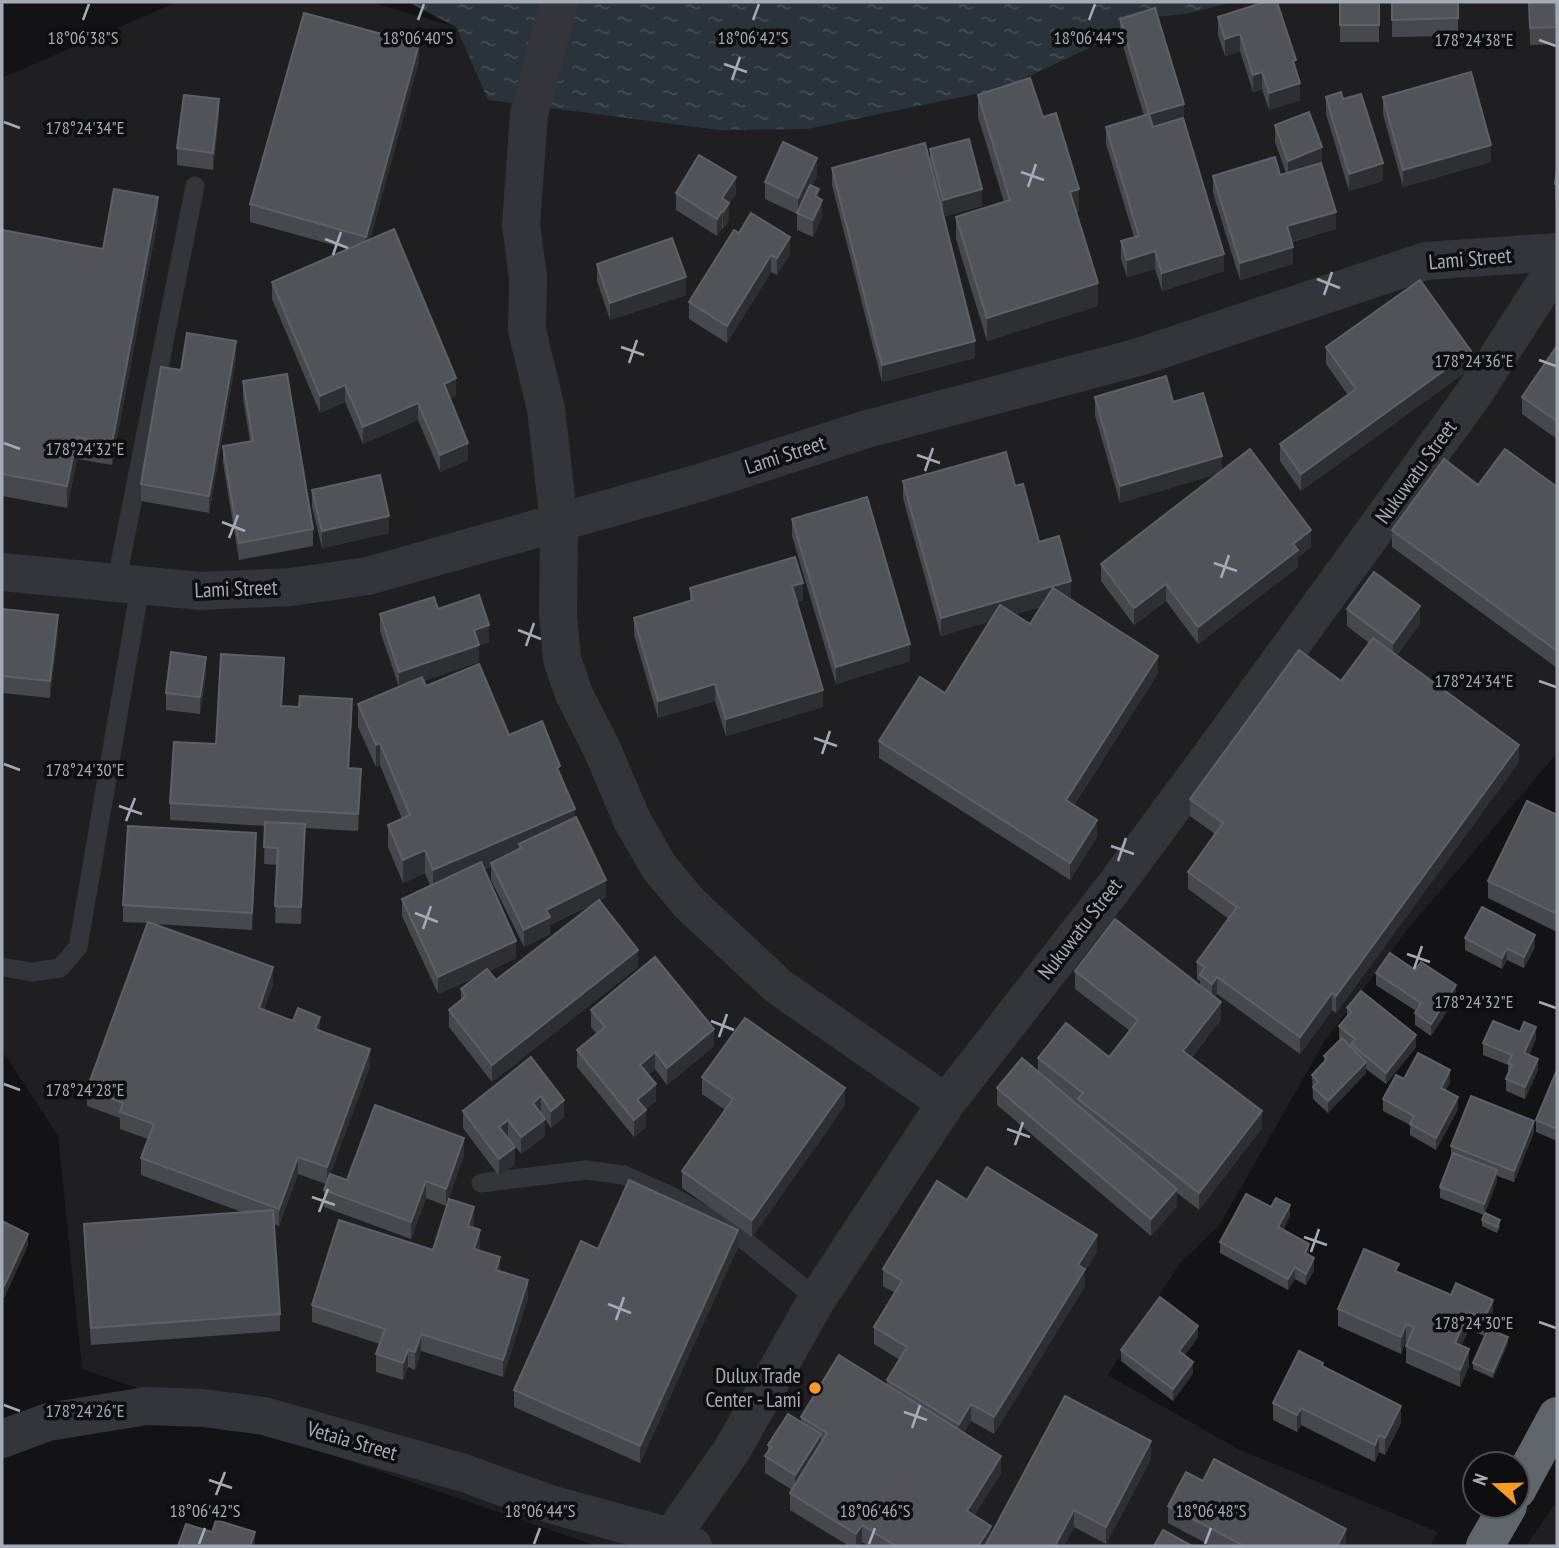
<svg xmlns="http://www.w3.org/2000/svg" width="1559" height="1548" viewBox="0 0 1559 1548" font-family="'PT Sans Narrow',sans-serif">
	<defs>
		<pattern id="water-ripples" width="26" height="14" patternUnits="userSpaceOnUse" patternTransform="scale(1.75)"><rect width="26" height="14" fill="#293339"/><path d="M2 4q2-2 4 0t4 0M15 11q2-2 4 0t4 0" fill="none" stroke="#454e53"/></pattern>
	</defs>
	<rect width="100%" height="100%" fill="#131315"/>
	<g fill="#1f1f22">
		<path d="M177,2H370L456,27L488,100L808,129L1005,88L1085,50L1103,41L1113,28L1130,27L1156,17L1186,14L1233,2H1557V753L1408,929L1323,1044L1219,1226L1180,1263L1108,1375L1238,1449L1438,1532L1430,1546H597L82,1369L58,1136L2,1050V78Z"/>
		<path d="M1557,1501V1546H1526Z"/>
	</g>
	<path fill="url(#water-ripples)" d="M408,2H1233L1186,14L1155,17L1130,27L1113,28L1103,41L1085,50L1005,88L808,129L719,130L488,100L456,27Z"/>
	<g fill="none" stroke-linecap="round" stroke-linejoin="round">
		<g stroke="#34353a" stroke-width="19">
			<path d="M116,584L195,186"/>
			<path d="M2,967L32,972L60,968L78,947L140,587"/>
			<path d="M481,1183L586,1170L624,1175L673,1197L737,1234L817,1299"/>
		</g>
		<g stroke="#34353a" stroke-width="38">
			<path d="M559,2L529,114L521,225L528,277L527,330L546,409L559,524L558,614L562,659L574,694L602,749L632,820L659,867L689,903L778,986L946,1103"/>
			<path d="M2,572L201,591L291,587L368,576L699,483L867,429L1139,357L1426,261L1557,252"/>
			<path d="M2,1439L48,1422L146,1406L203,1408L264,1416L464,1473L550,1504L671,1537L693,1546"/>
			<path d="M671,1537L732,1450L817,1299L946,1103L1114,887L1221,742L1475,392L1557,265"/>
		</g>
		<g stroke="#60646b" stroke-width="38">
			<path d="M1517,1490L1557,1416"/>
			<path d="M1485,1546L1508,1506"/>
		</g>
	</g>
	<g fill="#46484d" fill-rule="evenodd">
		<rect x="1340" y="2" width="39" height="40"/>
		<path d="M1392,2H1458V36L1392,37Z"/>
		<path d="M1529,2H1555L1556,44L1530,45Z"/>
		<path d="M1218,17L1296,72L1300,100L1269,110L1262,89L1253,92L1240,51L1225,56L1218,35Z"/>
		<path d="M1120,19L1184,119L1224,271L1162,291L1155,269L1127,277L1121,259V241L1134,237L1106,144V127L1144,116L1120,36Z"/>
		<path d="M419,61L370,239L456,395L450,398L468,460L440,472L418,420L363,444L345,402L320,413L272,299V282L348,249L250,222V204Z"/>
		<path d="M978,95L1043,117L1079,212H1076L1098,306L987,341L956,239V217L1004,202L978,117Z"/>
		<path d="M1326,97L1343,99L1383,181L1349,191L1326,114Z"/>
		<path d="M1383,97L1491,162L1403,187L1383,114Z"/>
		<path d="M219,116L213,170L177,165V148Z"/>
		<path d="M1275,125L1322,164L1336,229L1292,242L1293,264L1240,280L1213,193V176L1280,175L1286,173L1275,142Z"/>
		<path d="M930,149L982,206L943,216L975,358L882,382L832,185V168L930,166Z"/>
		<path d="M1557,169V201H1555V184Z"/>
		<path d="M817,176L812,186L819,198L822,217L813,237L797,230V214L765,199V182Z"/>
		<path d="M676,193L736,194L729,204V220L723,229L722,228L717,236L676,210Z"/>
		<path d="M158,219L112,465L77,459L67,508L2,496V230L103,249Z"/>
		<path d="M739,233L790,254L777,275L771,272L727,343L689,319V302Z"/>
		<path d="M597,264L686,295L610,320L597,281Z"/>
		<path d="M1557,346V439L1522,414V397Z"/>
		<path d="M1326,347L1471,368L1301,491L1280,461V444L1348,395L1326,364Z"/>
		<path d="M236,358L209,513L141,501V484L181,370Z"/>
		<path d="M243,381L313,529V546L239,560L223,463V446L250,441L243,398Z"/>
		<path d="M1095,397L1173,402L1222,471L1311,547L1298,557V567L1198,644L1166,601L1134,625L1101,581V564L1217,474L1120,503L1095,415Z"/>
		<path d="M903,481L1015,486L1039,542L1071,598L1069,599L1158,673L1074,805L1097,837L1070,880L879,758V741L945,693L990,621L941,636L903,498ZM1041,607L1030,624L1015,614Z"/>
		<path d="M1557,487V668L1392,547V530Z"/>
		<path d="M312,490L389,533L322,548L312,507Z"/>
		<path d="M792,519L910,661L836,684L792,536Z"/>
		<path d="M690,588L803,600L797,602L823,707L726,736L715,701L658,718L634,635V618L690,601Z"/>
		<path d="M2,609L58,632L50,698L2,693Z"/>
		<path d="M438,609L489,642L479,645V662L423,681L426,686L509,735L560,774L575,817L606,897L599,901L638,967L492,1082L449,1027V1010L461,1000V989L478,976L438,994L402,916V899L430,885L425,873L403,883L388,847V825L402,819L380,765L376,767L358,727V704L399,687L380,631V614ZM491,867V880L524,947L550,934V925L595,903L496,980L489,971L516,958L484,870Z"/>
		<path d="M1347,609L1420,624L1397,655L1519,762L1336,1013L1332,1010L1300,1054L1217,994L1215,997L1221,1019L1192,1057L1262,1128L1199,1210L1177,1193V1206L1151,1236L997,1105V1088L1038,1072V1058L1109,1057L1130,1031L1075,989V971L1200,985V981L1197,979V962L1229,919L1188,889V872L1215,834L1190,816V799L1341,681L1369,643L1347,626Z"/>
		<path d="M206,675L200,714L166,710V693Z"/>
		<path d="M284,675L282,706L352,716L349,768L361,786L358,831L305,828L301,924L275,923L277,865L264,864L265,826L170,820V803L216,744Z"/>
		<path d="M1557,815V932L1488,898V881Z"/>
		<path d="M256,851L252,930L154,924L273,984L264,1010L320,1031L370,1066L330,1174L347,1180L464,1155L446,1206L426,1198L411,1239L324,1207V1190L326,1184L298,1174L279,1226L274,1224L280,1314V1331L91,1345L84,1241V1224L242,1212L141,1175V1158L148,1139L120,1129V1118L87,1106V1089L148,923L123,922V905Z"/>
		<path d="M1465,938L1535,947L1524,968L1507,960L1502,969L1465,950Z"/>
		<path d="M1376,973L1456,997L1431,1036L1415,1025V1013L1416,1011L1376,985Z"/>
		<path d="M1347,1008L1416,1047L1386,1084L1366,1069V1073L1328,1113L1313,1099L1312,1075L1324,1062V1056L1341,1039L1339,1038V1026L1347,1016Z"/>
		<path d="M591,1010L714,1046L667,1085L655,1069L648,1075L656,1101L645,1110L646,1127L634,1137L577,1067V1050L597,1034L591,1027Z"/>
		<path d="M1536,1039L1529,1055L1538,1070L1525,1099L1506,1091V1079L1508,1074V1065L1483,1055V1043Z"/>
		<path d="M531,1057L564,1117L551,1128L545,1119V1136L521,1154L508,1137L507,1138L515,1164L499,1176L463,1128V1111Z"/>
		<path d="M1557,1070V1141L1536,1132V1120Z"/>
		<path d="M702,1077L845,1105L752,1237L682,1188V1171L725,1110L702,1094Z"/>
		<path d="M1404,1079L1450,1082L1446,1090L1458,1109L1436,1150L1410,1135V1125L1383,1111V1099Z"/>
		<path d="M1534,1132L1514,1182L1497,1176V1181L1485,1213L1500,1226L1497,1233L1482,1226V1220L1484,1215L1440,1198V1187L1451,1158V1146Z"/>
		<path d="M967,1200L1097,1252L1085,1271V1286L994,1434L971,1421L964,1433L1001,1473L974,1516L991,1535L1151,1459L1106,1544L1074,1527L1064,1546H869L862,1542L859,1546H849L790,1510V1493L792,1490L765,1473V1456L768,1451V1445L801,1422V1417L887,1385V1380L900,1360L874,1344V1327L895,1293L883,1286V1269Z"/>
		<path d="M1271,1207L1290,1216L1283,1230L1309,1255L1314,1270L1306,1285L1295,1279L1288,1290L1220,1253V1242Z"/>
		<path d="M2,1221L28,1245L4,1298L2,1297Z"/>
		<path d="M474,1224L473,1227L480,1247L479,1250L528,1298L503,1377L421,1351L415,1370L408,1367L403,1380L376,1372V1354L380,1344L312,1322V1305L433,1250Z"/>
		<path d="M738,1247L640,1463L514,1407V1390L598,1249Z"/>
		<path d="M1399,1273L1493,1317L1484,1336L1469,1329L1461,1346L1469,1366L1460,1387L1406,1363V1346L1407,1342L1406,1341L1401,1354L1338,1326V1309Z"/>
		<path d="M1198,1337L1185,1355L1193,1373L1173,1401L1121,1361V1350Z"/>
		<path d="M1508,1343L1493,1378L1473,1369V1363Z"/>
		<path d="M1323,1367L1401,1423L1385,1455L1379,1452L1375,1462L1301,1425L1297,1432L1273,1420V1403Z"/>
		<path d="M1168,1506L1346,1546H1211L1168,1523Z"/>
	</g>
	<g fill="#2d2f32">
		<path d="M1240,34V51L1225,56V39Z"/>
		<path d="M419,44V61L366,254V237Z"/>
		<path d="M1262,72V89L1253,92V75Z"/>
		<path d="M1300,83V100L1269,110V93Z"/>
		<path d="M219,99V116L213,170V153Z"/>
		<path d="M1184,104V121L1149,131V114Z"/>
		<path d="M1491,145V162L1403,187V170Z"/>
		<path d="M1322,147V164L1288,178V161Z"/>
		<path d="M817,158V176L798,215V198Z"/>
		<path d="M1383,163V181L1349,191V174Z"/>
		<path d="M736,177V194L729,204V220L723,229L722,198Z"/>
		<path d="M819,189V206L822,200V217L813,237V220L815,196Z"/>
		<path d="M982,189V206L943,217V200Z"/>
		<path d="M1079,189V212L1070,214V192Z"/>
		<path d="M158,197V219L112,465V443Z"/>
		<path d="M722,211V228L717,236V219Z"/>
		<path d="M1336,212V229L1287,243V226Z"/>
		<path d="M790,237V254L777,275V258Z"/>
		<path d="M1293,247V264L1240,280V263Z"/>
		<path d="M1155,251V269L1127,277V260Z"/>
		<path d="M1224,254V271L1162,291V273Z"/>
		<path d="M771,255V272L727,343V326Z"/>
		<path d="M686,277V295L610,320V303Z"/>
		<path d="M1098,283V306L987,341V318Z"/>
		<path d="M236,341V358L209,513V496Z"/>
		<path d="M975,341V358L882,382V365Z"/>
		<path d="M1471,351V368L1301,491V474Z"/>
		<path d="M456,378V395L444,401V384Z"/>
		<path d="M345,385V402L320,413V396Z"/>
		<path d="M418,403V420L363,444V427Z"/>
		<path d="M77,437V459L67,508V486Z"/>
		<path d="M468,443V460L440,472V455Z"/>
		<path d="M1222,456V473L1120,503V486Z"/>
		<path d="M389,516V533L322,548V531Z"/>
		<path d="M1311,530V547L1298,557V567L1198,644V627L1293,544Z"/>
		<path d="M1071,581V598L941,636V618Z"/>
		<path d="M803,583V600L792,603V586Z"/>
		<path d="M1166,584V601L1134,625V608Z"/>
		<path d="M1420,606V624L1393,660V643Z"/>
		<path d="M58,615V632L50,698V681Z"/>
		<path d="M489,625V642L479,645V662L399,689V672L474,630Z"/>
		<path d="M910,644V661L836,684V667Z"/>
		<path d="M1158,656V673L1066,817V800Z"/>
		<path d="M206,657V675L200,714V697Z"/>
		<path d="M284,658V675L281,723V706Z"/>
		<path d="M715,684V701L658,718V701Z"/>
		<path d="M823,690V707L726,736V719Z"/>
		<path d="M352,699V716L348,785V768Z"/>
		<path d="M380,743V765L376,767V745Z"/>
		<path d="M1519,745V762L1336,1013V996Z"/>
		<path d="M361,769V786L358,831V814Z"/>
		<path d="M575,809V831L521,848L519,844V855L491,863V867L433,892V870Z"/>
		<path d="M1097,820V837L1070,880V863Z"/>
		<path d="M305,824V841L301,924V907Z"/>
		<path d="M256,833V851L252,930V913Z"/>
		<path d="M425,850V873L403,883V860Z"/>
		<path d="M606,880V897L550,925V934L524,947V930L546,910Z"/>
		<path d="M1535,935V947L1524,968V957Z"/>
		<path d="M516,941V958L438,994V977Z"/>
		<path d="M1507,948V960L1502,969V958Z"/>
		<path d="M638,950V967L492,1082V1065Z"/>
		<path d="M273,967V984L259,1025V1008Z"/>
		<path d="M1217,977V994L1212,1001V984Z"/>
		<path d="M1456,985V997L1431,1036V1024Z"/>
		<path d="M1332,993V1010L1300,1054V1037Z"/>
		<path d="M1221,1002V1019L1183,1068V1051Z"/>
		<path d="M320,1017V1034L315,1029Z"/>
		<path d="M1536,1027V1039L1524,1065V1053Z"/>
		<path d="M714,1029V1046L667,1085V1068Z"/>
		<path d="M1416,1035V1047L1386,1084V1073Z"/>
		<path d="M370,1049V1066L327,1184V1167Z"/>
		<path d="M655,1052V1069L640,1082V1065Z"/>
		<path d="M1538,1059V1070L1525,1099V1087Z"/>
		<path d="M1366,1062V1073L1328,1113V1101Z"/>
		<path d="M1450,1070V1082L1441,1099V1088Z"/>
		<path d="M656,1084V1101L637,1117V1100Z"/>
		<path d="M845,1088V1105L752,1237V1220Z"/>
		<path d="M541,1096V1113L533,1103Z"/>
		<path d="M1458,1097V1109L1436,1150V1138Z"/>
		<path d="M564,1100V1117L551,1128V1111Z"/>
		<path d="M646,1110V1127L634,1137V1120Z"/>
		<path d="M1262,1111V1128L1199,1210V1193Z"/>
		<path d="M545,1119V1136L521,1154V1137Z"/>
		<path d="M508,1120V1137L499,1144V1127Z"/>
		<path d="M1534,1121V1132L1514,1182V1171Z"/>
		<path d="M464,1138V1155L446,1206V1189Z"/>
		<path d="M515,1147V1164L499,1176V1159Z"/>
		<path d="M298,1157V1174L279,1226V1209Z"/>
		<path d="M1497,1170V1181L1484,1215V1204Z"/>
		<path d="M426,1181V1198L411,1239V1222Z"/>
		<path d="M1177,1189V1206L1151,1236V1219Z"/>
		<path d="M1290,1205V1216L1278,1239V1227Z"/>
		<path d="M474,1207V1224L468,1243V1226Z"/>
		<path d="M480,1230V1247L474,1266V1249Z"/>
		<path d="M738,1230V1247L640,1463V1446Z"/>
		<path d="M28,1234V1245L4,1298V1286Z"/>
		<path d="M1097,1235V1252L1085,1271V1286L994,1434V1417L1078,1265Z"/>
		<path d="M1309,1244V1256L1305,1253Z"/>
		<path d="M500,1257V1274L496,1270Z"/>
		<path d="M1314,1258V1270L1306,1285V1274Z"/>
		<path d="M1295,1267V1279L1288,1290V1279Z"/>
		<path d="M528,1280V1298L503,1377V1360Z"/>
		<path d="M1493,1300V1317L1484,1336V1319Z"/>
		<path d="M1469,1312V1329L1455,1360V1343Z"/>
		<path d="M1406,1324V1341L1401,1354V1337Z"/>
		<path d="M1198,1326V1337L1179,1363V1351Z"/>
		<path d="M421,1334V1351L415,1370V1352Z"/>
		<path d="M1508,1337V1343L1493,1378V1372Z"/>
		<path d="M1469,1349V1366L1460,1387V1370Z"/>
		<path d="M408,1350V1367L403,1380V1363Z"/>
		<path d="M1193,1362V1373L1173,1401V1389Z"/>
		<path d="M971,1404V1421L959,1442V1424Z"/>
		<path d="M1401,1406V1423L1385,1455V1438Z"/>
		<path d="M1301,1408V1425L1297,1432V1415Z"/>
		<path d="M821,1434V1451L795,1492V1475Z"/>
		<path d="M1379,1435V1452L1375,1462V1445Z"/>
		<path d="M1151,1441V1459L1106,1544V1527Z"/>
		<path d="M1001,1456V1473L967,1528V1511Z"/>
		<path d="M1074,1510V1527L1064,1546H1055Z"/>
		<path d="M862,1525V1542L859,1546H856V1534Z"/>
		<path d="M991,1526V1543L989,1546H978Z"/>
		<path d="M1346,1529V1546H1337Z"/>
		<path d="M255,1532V1544L254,1546H250Z"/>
	</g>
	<g fill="#505358" stroke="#5d6167" stroke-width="2">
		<path d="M1265,2H1277L1296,60L1293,61L1300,83L1269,93L1262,72L1253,75L1240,34L1225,39L1218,17Z"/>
		<rect x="1340" y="2" width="39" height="23"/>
		<path d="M1392,2H1458V18L1392,20Z"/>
		<path d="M1529,2H1555L1556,27L1530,28Z"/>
		<path d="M1155,8L1184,104L1149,114L1120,19Z"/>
		<path d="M304,13L419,44L366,237L250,204Z"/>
		<path d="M1471,72L1491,145L1403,170L1383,97Z"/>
		<path d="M1030,78L1043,117L1056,113L1079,189L1070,192L1098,283L987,318L956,217L1010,200L978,95Z"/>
		<path d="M1341,92L1343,99L1361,94L1383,163L1349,174L1326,97Z"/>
		<path d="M184,95L219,99L213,153L177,148Z"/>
		<path d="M1309,112L1322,147L1288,161L1275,125Z"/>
		<path d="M1149,114L1153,127L1183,118L1224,254L1162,273L1155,251L1127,260L1121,241L1139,236L1106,127Z"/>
		<path d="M969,139L982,189L943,200L930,149Z"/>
		<path d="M783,142L817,158L798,198L765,182Z"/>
		<path d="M925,143L975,341L882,365L832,168Z"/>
		<path d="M699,155L736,177L722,198L729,203L723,212L722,211L717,219L676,193Z"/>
		<path d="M1275,157L1280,175L1321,163L1336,212L1287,226L1293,247L1240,263L1213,176Z"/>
		<path d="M1557,169V184H1555Z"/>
		<path d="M810,185L819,189L815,196L822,200L813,220L797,213Z"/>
		<path d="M114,189L158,197L112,443L77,437L67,486L2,474V230L103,249Z"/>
		<path d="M751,213L790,237L777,258L771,255L727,326L689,302L734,230L739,233Z"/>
		<path d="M394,229L456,378L444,384L468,443L440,455L418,403L363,427L345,385L320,396L272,282Z"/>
		<path d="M672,238L686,277L610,303L597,264Z"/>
		<path d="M1420,280L1471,351L1301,474L1280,444L1356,389L1326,347Z"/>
		<path d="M187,333L236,341L209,496L141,484L161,367L181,370Z"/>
		<path d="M1557,346V421L1522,397Z"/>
		<path d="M287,374L313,529L239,543L223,446L253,441L243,381Z"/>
		<path d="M1166,376L1173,402L1203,393L1222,456L1120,486L1095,397Z"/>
		<path d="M1250,449L1311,530L1293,544L1298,550L1198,627L1166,584L1134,608L1101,564Z"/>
		<path d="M1505,449L1557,487V651L1392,530L1444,459L1478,485Z"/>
		<path d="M1006,452L1015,486L1023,484L1039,542L1059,536L1071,581L941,618L903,481Z"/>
		<path d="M380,475L389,516L322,531L312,490Z"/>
		<path d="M867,497L910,644L836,667L792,519Z"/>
		<path d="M795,557L803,583L792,586L823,690L726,719L715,684L658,701L634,618L693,600L690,588Z"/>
		<path d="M1374,572L1420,606L1393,643L1347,609Z"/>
		<path d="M1053,588L1158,656L1066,800L1097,820L1070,863L879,741L920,677L945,693L1000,605L1030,624Z"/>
		<path d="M479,595L489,625L474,630L479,645L399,672L380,614L434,597L438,609Z"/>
		<path d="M2,609L58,615L50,681L2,676Z"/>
		<path d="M1373,638L1519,745L1336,996L1332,993L1300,1037L1217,977L1212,984L1200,975L1205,967L1197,962L1237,907L1188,872L1223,823L1190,799L1299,650L1341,681Z"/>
		<path d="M171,652L206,657L200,697L166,693Z"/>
		<path d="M221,654L284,658L281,706L299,707L300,696L352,699L348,768L361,769L358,814L170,803L174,742L216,744Z"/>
		<path d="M479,664L509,735L542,721L560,766L557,768L575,809L433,870L425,850L403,860L388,825L410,815L380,743L376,745L358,704L422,677L426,686Z"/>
		<path d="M1527,801L1557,815V914L1488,881Z"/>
		<path d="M576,817L606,880L546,910L550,917L524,930L491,863L521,848L519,844Z"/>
		<path d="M265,822L305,824L301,907L275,906L278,848L264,847Z"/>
		<path d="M128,826L256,833L252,913L123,905Z"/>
		<path d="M481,862L516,941L438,977L402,899Z"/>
		<path d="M599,900L638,950L492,1065L449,1010L466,996L461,989L487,969L496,980Z"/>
		<path d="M1482,907L1535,935L1524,957L1507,948L1502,958L1465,938Z"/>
		<path d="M1115,919L1221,1002L1183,1051L1262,1111L1199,1193L1078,1099L1083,1093L1038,1058L1066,1023L1109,1057L1138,1020L1075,971Z"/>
		<path d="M148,922L273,967L259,1008L293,1021L298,1008L320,1017L315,1029L370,1049L327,1167L298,1157L279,1209L141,1158L154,1124L120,1112L123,1103L87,1089Z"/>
		<path d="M1390,953L1415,970L1421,962L1456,985L1431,1024L1415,1013L1421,1003L1376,973Z"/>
		<path d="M655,957L714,1029L667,1068L655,1052L640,1065L656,1084L637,1100L646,1110L634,1120L577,1050L605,1027L591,1010Z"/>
		<path d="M1361,991L1416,1035L1386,1073L1351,1044L1355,1039L1339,1026L1351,1012L1347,1008Z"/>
		<path d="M745,1018L845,1088L752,1220L682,1171L733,1099L702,1077Z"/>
		<path d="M1493,1021L1520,1032L1524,1022L1536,1027L1524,1053L1538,1059L1525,1087L1506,1079L1512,1065L1508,1063L1512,1055L1483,1043Z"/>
		<path d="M1342,1038L1366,1062L1328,1101L1313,1087L1318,1082L1312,1075L1327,1059L1324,1056Z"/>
		<path d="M1418,1053L1450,1070L1441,1088L1458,1097L1436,1138L1410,1124L1414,1116L1383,1099L1396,1075L1404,1079Z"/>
		<path d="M531,1057L564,1100L551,1111L541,1096L533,1103L545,1119L521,1137L508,1120L499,1127L515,1147L499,1159L463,1111Z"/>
		<path d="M1022,1058L1177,1189L1151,1219L997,1088Z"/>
		<path d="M1557,1070V1129L1536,1120Z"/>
		<path d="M1471,1096L1534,1121L1514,1171L1451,1146Z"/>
		<path d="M375,1105L464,1138L446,1189L426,1181L411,1222L324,1190L330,1174L347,1180Z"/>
		<path d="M1453,1153L1497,1170L1484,1204L1440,1187Z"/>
		<path d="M987,1167L1097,1235L1078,1265L1085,1269L994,1417L971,1404L959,1424L887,1380L907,1347L874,1327L902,1281L883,1269L937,1181L967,1200Z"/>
		<path d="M629,1180L738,1230L640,1446L514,1390L581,1241L598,1249Z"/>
		<path d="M1246,1194L1271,1207L1276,1198L1290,1205L1278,1227L1309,1244L1305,1253L1314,1258L1306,1274L1295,1267L1288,1279L1220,1242Z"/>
		<path d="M449,1199L474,1207L468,1226L480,1230L474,1249L500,1257L496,1270L528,1280L503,1360L421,1334L415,1352L408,1350L403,1363L376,1354L385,1329L312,1305L339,1220L433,1250Z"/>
		<path d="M273,1210L280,1314L91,1328L84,1224Z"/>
		<path d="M1485,1213L1500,1220L1497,1227L1482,1220Z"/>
		<path d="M2,1221L28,1234L4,1286L2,1285Z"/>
		<path d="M1364,1249L1399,1264L1395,1271L1451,1295L1456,1283L1493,1300L1484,1319L1469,1312L1455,1343L1469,1349L1460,1370L1406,1346L1414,1327L1406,1324L1401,1337L1338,1309Z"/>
		<path d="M1160,1297L1198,1326L1179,1351L1193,1362L1173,1389L1121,1350Z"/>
		<path d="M1488,1329L1508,1337L1493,1372L1473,1363Z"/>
		<path d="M1299,1351L1323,1363L1322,1366L1401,1406L1385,1438L1379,1435L1375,1445L1301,1408L1297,1415L1273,1403Z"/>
		<path d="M839,1355L1001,1456L967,1511L991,1526L978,1546H896L862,1525L856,1534L790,1493L827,1433L801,1417Z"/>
		<path d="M1065,1396L1151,1441L1106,1527L1074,1510L1055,1546H985Z"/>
		<path d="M788,1414L821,1434L795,1475L765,1456L771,1447L768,1445Z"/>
		<path d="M1214,1459L1346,1529L1337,1546H1244L1168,1506L1186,1472L1203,1481Z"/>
		<path d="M216,1520L255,1532L250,1546H252H178L186,1524L212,1532Z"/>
		<path d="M1163,1530L1192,1546H1154Z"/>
	</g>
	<path fill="none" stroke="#a4abb6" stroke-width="2.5" d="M83,20L89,4M418,20L424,4M753,20L759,4M1089,20L1095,4M1539,40L1556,46M724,64L747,72M732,80L740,57M4,122L20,128M1021,172L1044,180M1028,187L1036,164M325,239L348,248M333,255L341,232M1317,279L1340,288M1324,295L1332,272M621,347L644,355M1539,360L1556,366M629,363L637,340M4,443L20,449M917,455L940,463M925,471L933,448M222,522L245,531M229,538L238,515M1214,563L1237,571M1221,578L1229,555M518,630L541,639M526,646L534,623M1539,681L1556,687M814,738L837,746M822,754L830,731M4,764L20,770M119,806L142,814M126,821L135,798M1111,846L1134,854M1118,861L1126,838M415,913L438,922M423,929L431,906M1407,954L1430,962M1414,969L1422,946M1539,1002L1556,1008M711,1021L734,1030M719,1037L727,1014M4,1084L20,1090M1007,1129L1030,1137M1015,1145L1023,1122M312,1197L335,1205M319,1212L328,1189M1304,1237L1327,1245M1311,1252L1319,1229M608,1304L631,1313M616,1320L624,1297M1539,1322L1556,1328M4,1405L20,1411M904,1412L927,1420M912,1428L920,1405M209,1480L232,1488M216,1495L225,1472M199,1544L205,1528M534,1544L540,1528M869,1544L875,1528M1205,1544L1211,1528"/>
	<circle fill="#f79b28" stroke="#0e0e10" stroke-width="2.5" cx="815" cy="1388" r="7"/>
	<g text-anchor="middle" stroke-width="7" stroke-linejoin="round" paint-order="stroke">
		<g font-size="21" fill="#a4abb6" stroke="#0e0e10">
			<text transform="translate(1470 259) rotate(-5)" y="7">Lami Street</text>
			<text transform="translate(785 455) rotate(-18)" y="7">Lami Street</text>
			<text transform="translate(1416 472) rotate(-54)" y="7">Nukuwatu Street</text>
			<text transform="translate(236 589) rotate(-2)" y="7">Lami Street</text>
			<text transform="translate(1080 929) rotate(-52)" y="7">Nukuwatu Street</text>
			<text transform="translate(352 1441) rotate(16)" y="7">Vetaia Street</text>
		</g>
		<g font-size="21" fill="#a4abb6" stroke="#0e0e10" text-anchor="end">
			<text x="801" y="1383">Dulux Trade<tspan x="801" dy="24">Center - Lami</tspan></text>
		</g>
	</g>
	<g font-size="18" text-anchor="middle" fill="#a4abb6" stroke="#0e0e10" stroke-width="7" stroke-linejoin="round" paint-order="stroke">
		<text x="83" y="44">18°06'38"S</text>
		<text x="418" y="44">18°06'40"S</text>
		<text x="753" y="44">18°06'42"S</text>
		<text x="1089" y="44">18°06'44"S</text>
		<text x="1474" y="46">178°24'38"E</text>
		<text x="85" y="134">178°24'34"E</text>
		<text x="1474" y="367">178°24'36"E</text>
		<text x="85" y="455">178°24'32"E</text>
		<text x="1474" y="687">178°24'34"E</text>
		<text x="85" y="776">178°24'30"E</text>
		<text x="1474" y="1008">178°24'32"E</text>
		<text x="85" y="1096">178°24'28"E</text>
		<text x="1474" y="1329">178°24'30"E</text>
		<text x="85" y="1417">178°24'26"E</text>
		<text x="205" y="1517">18°06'42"S</text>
		<text x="540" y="1517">18°06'44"S</text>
		<text x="875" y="1517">18°06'46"S</text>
		<text x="1211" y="1517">18°06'48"S</text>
	</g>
	<rect width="1559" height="1548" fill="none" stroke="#a4abb6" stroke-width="7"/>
	<g transform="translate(1496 1485) rotate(290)"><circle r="33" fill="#0e0e10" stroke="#4a4d52" stroke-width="2"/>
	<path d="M0-5L12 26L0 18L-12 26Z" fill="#f79b28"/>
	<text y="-10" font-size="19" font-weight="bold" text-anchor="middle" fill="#a4abb6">N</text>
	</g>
</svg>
